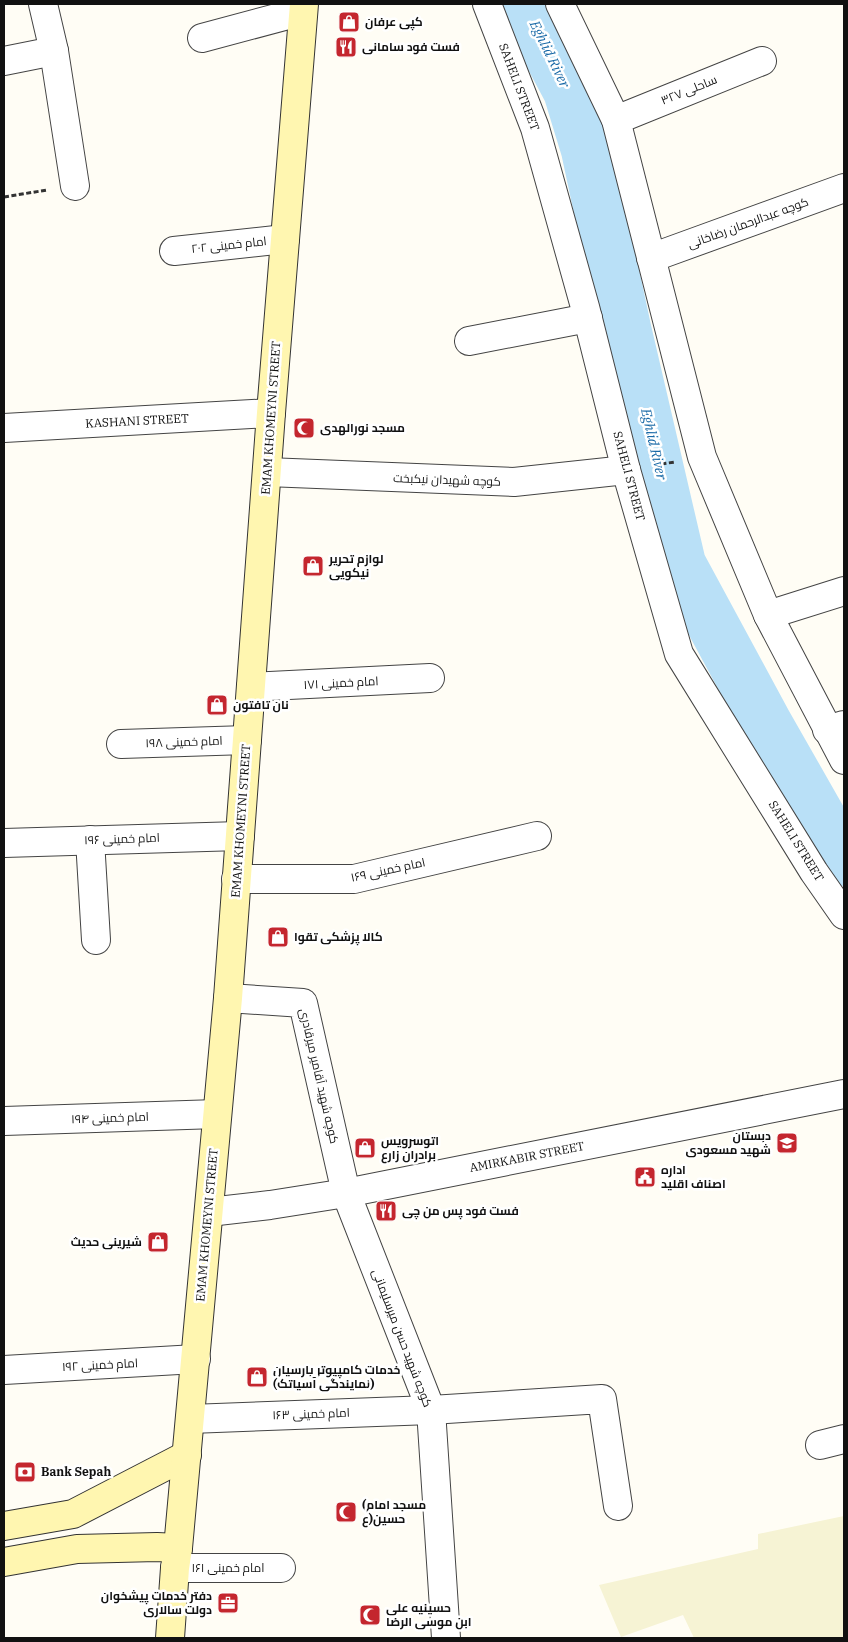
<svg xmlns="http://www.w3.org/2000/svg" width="848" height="1642" viewBox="0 0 848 1642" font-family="'IBM Plex Serif',Cairo,serif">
	<rect width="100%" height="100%" fill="#fffdf5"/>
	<path fill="#f6f3d4" d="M844,1516V1638H694L683,1615L621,1637L599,1585L758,1549V1534Z"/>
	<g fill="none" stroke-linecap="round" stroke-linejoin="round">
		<path stroke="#b9e0f7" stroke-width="52" d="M526,4L537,31L569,91L587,150L625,328L680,564L766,723L844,860"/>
		<g stroke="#444" stroke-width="30">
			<g id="minor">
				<path d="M43,4L54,51L75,186"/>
				<path d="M202,38L303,11"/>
				<path d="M4,61L54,51"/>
				<path d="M616,120L762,61"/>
				<path d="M174,251L285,239"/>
				<path d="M651,258L844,188"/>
				<path d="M469,341L588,318"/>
				<path d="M267,472L514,482L626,470"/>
				<path d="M768,615L844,591"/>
				<path d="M251,687L430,678"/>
				<path d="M827,730L844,725"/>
				<path d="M121,744L247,740"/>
				<path d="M90,840L96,940"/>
				<path d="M4,843L240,836"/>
				<path d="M236,879H354L537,836"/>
				<path d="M228,998L303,1003L346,1193L431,1410L446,1638"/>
				<path d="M4,1121L217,1114"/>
				<path d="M4,1370L196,1359"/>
				<path d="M190,1419L431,1410L602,1399L618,1506"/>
				<path d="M820,1445L844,1439"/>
				<path d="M175,1568H281"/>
			</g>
		</g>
		<g stroke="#444" stroke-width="30">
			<g id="tertiary">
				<path d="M487,4L535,128L585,307L626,470L679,654L814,872L844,915"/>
				<path d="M560,4L616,120L702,457L768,615L844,760"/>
				<path d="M4,428L271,413"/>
				<path d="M209,1212L270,1205L346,1193L844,1094"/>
			</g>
		</g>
		<g stroke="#333" stroke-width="30">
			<g id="secondary">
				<path d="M4,1526L73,1514L187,1455"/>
				<path d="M4,1562L77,1549L157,1547L178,1548"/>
				<path d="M170,1638L175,1568L178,1548L228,998L271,413L304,4"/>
			</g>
		</g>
		<g stroke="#333" stroke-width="3" stroke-dasharray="5 2.5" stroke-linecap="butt">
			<path d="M4,197L47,190"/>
			<path d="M654,465L675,462"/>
		</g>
		<use href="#minor" stroke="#fff" stroke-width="28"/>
		<use href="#tertiary" stroke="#fff" stroke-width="28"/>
		<use href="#secondary" stroke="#fff6b0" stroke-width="28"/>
	</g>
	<defs>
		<g id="shop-square" transform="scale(1.125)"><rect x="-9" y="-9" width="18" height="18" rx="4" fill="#c4262e" stroke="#fff"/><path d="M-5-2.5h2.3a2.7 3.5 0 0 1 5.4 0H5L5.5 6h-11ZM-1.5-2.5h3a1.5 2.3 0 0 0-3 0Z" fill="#fff"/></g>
		<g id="restaurant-square" transform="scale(1.125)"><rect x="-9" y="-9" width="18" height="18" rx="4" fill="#c4262e" stroke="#fff"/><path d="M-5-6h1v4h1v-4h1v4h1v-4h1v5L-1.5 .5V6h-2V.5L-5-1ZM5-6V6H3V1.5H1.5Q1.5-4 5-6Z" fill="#fff"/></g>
		<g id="mosque-square" transform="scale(1.125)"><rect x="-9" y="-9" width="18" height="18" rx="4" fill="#c4262e" stroke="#fff"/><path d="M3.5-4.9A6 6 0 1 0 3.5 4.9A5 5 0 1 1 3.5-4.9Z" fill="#fff"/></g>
		<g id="school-square" transform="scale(1.125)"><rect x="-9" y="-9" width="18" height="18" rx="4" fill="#c4262e" stroke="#fff"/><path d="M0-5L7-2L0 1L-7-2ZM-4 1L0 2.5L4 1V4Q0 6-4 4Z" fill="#fff"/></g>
		<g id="civic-square" transform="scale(1.125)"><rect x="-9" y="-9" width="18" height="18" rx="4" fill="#c4262e" stroke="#fff"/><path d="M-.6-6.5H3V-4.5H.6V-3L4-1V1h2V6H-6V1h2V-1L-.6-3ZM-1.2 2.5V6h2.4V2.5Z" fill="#fff"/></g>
		<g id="bank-square" transform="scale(1.125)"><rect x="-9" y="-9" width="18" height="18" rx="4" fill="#c4262e" stroke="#fff"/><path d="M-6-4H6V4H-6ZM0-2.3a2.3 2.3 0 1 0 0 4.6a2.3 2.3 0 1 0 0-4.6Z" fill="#fff"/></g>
		<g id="office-square" transform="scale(1.125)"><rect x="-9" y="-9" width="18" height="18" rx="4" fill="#c4262e" stroke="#fff"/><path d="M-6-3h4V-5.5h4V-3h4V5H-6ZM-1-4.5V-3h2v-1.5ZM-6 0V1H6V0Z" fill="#fff"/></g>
	</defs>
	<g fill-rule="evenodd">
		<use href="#shop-square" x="349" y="22"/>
		<use href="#restaurant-square" x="346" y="47"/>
		<use href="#mosque-square" x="304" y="428"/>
		<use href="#shop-square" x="313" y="566"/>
		<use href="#shop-square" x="217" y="705"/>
		<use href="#shop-square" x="278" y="937"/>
		<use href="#school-square" x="787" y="1143"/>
		<use href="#shop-square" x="365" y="1148"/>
		<use href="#civic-square" x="645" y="1177"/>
		<use href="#restaurant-square" x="386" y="1211"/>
		<use href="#shop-square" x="158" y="1242"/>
		<use href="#shop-square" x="257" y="1377"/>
		<use href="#bank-square" x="25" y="1472"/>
		<use href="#mosque-square" x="346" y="1512"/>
		<use href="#office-square" x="228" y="1603"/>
		<use href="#mosque-square" x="370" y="1615"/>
	</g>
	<g text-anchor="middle" stroke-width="5" stroke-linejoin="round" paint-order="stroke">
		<g font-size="12" font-weight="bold" fill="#111" stroke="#fff" text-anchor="start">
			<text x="365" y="26">کپی عرفان</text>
			<text x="362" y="51">فست فود سامانی</text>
			<text x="320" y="432">مسجد نورالهدی</text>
			<text x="329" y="563">لوازم تحریر<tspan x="329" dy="14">نیکویی</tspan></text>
			<text x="233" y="709">نان تافتون</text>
			<text x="294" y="941">کالا پزشکی تقوا</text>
			<text x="771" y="1140" text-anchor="end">دبستان<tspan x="771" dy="14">شهید مسعودی</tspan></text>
			<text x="381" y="1145">اتوسرویس<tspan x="381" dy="14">برادران زارع</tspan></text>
			<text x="661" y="1174">اداره<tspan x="661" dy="14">اصناف اقلید</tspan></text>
			<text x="402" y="1215">فست فود پس من چی</text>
			<text x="142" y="1246" text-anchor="end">شیرینی حدیث</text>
			<text x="273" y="1374">خدمات کامپیوتر پارسیان<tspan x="273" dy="14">(نمایندگی آسیاتک)</tspan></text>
			<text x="41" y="1476">Bank Sepah</text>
			<text x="362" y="1509">(مسجد امام<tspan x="362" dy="14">حسین(ع</tspan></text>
			<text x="212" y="1600" text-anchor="end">دفتر خدمات پیشخوان<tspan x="212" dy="14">دولت سالاری</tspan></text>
			<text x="386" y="1612">حسینیه علی<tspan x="386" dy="14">ابن موسی الرضا</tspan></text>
		</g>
		<g font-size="12" fill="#111" stroke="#fff">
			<text transform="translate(519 87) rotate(69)" y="4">SAHELI STREET</text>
			<text transform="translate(689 90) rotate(-22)" y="4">ساحلی ۳۲۷</text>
			<text transform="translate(748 223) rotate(-20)" y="4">کوچه عبدالرحمان رضاخانی</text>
			<text transform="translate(229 245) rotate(-6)" y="4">امام خمینی ۲۰۲</text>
			<text transform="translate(271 418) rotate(-86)" y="4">EMAM KHOMEYNI STREET</text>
			<text transform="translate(137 421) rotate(-3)" y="4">KASHANI STREET</text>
			<text transform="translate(629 476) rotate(75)" y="4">SAHELI STREET</text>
			<text transform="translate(447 480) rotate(2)" y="4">کوچه شهیدان نیکبخت</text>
			<text transform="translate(341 683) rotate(-3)" y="4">امام خمینی ۱۷۱</text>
			<text transform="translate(184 742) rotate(-2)" y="4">امام خمینی ۱۹۸</text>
			<text transform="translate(241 821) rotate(-86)" y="4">EMAM KHOMEYNI STREET</text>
			<text transform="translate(122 839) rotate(-2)" y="4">امام خمینی ۱۹۶</text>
			<text transform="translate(796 841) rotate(58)" y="4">SAHELI STREET</text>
			<text transform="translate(388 870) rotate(-12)" y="4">امام خمینی ۱۶۹</text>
			<text transform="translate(319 1076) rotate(77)" y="4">کوچه شهید آقامیر میرقادری</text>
			<text transform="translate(110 1118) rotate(-2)" y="4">امام خمینی ۱۹۴</text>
			<text transform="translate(527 1157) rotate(-11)" y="4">AMIRKABIR STREET</text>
			<text transform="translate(207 1225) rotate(-85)" y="4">EMAM KHOMEYNI STREET</text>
			<text transform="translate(402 1338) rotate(69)" y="4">کوچه شهید حسن میرسلیمانی</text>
			<text transform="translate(100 1365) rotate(-3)" y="4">امام خمینی ۱۹۲</text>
			<text transform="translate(311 1414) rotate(-2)" y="4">امام خمینی ۱۶۳</text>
			<text x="228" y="1572">امام خمینی ۱۶۱</text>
		</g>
		<g font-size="14" font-style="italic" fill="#1768a6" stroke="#fff">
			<text transform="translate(550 54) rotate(64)" y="5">Eghlid River</text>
			<text transform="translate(654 444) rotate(77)" y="5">Eghlid River</text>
		</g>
	</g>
	<rect width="848" height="1642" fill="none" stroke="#111111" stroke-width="10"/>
</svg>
